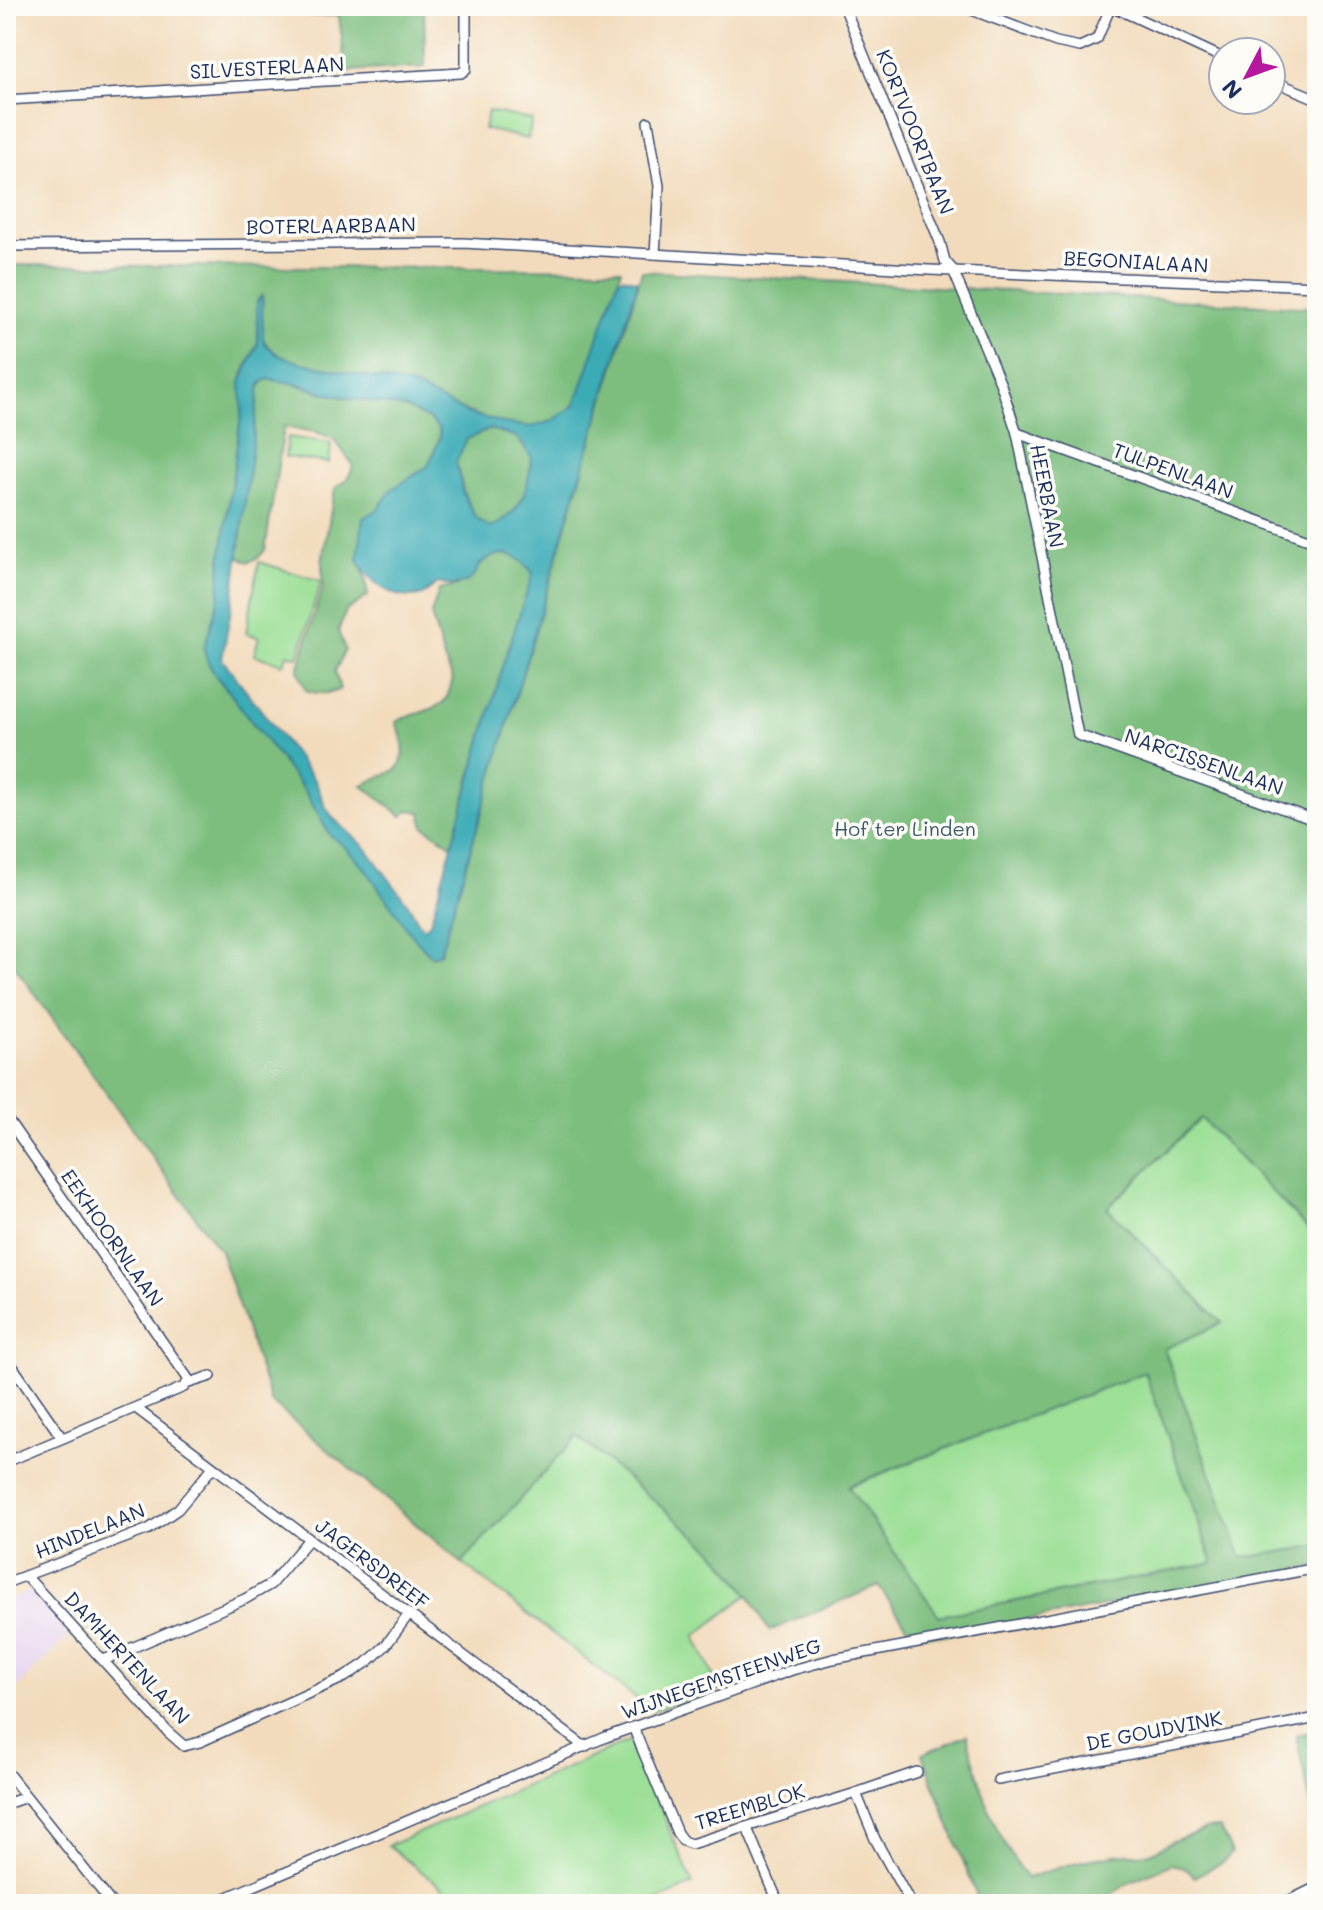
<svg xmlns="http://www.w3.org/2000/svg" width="1323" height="1910" viewBox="0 0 1323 1910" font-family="Mali,sans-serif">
	<rect width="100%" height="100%" fill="#fdfcf7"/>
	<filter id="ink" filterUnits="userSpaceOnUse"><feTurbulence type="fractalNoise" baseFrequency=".0125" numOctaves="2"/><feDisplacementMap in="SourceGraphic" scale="16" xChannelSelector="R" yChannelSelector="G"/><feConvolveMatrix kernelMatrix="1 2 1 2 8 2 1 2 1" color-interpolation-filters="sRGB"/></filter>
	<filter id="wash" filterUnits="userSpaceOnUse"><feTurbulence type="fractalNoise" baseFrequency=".006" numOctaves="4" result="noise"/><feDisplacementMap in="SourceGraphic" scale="32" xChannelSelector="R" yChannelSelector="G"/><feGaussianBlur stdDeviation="1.8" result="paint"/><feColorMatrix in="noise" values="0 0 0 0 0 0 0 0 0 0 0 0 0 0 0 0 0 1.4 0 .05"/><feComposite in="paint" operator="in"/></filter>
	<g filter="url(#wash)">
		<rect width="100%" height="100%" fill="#f2dbbc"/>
		<path fill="#e6d2f0" d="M30,1591L70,1635L34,1670L8,1699L6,1600Z"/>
		<g fill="#9cdf96" stroke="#5c877a" stroke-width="2">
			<path d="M488,111L532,120L528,139L484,129Z"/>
			<path d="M288,437L331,443L329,463L285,457Z"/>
			<path d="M259,562L321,581L298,657L287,654L284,664L254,655L259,637L246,633Z"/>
			<path d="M1201,1118L1317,1238V1546L1242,1559L1163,1349L1222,1323L1107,1208Z"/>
			<path d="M1145,1372L1213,1564L939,1616L847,1487Z"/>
			<path d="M577,1436L714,1551L749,1594L695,1636L720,1690L652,1711L462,1563Z"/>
			<path d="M631,1740L693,1884L648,1904H464L388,1846Z"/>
		</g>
		<g fill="#7dbe7f" stroke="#4c766e" stroke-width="2" fill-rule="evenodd">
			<path d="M305,6H424L425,67L346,71L339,16H306Z"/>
			<path d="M6,265L621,269C617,287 581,399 573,407C563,417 544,427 530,427C478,424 439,396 391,382C357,372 294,373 269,347C255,334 265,311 262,295L257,301L258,342L243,375L242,409L221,560L219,598L204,649C208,666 215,676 226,688L306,793L330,835L344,846L364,867L411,934L440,953L642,271L1317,308V1238L1201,1118L1107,1208L1222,1323L1164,1349L1242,1558L1317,1546V1566L947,1635L913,1634L878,1586L769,1631L749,1594L714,1551L577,1436L462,1563L271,1402L220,1251L6,954ZM1145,1372L1213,1563L939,1616L848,1486Z"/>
			<path d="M278,379C297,384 314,391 333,395C363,403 419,401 439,429L440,438L428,466L391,490L379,508L364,518L358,559L365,576L368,596L346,611L338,631L345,650L335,671L340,689C328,695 319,694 306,690L298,670L323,585L322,561L335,488C345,482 351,477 353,465L334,439L316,432L284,427L265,550L258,558L248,562L238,556L259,389L264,380Z"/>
			<path d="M491,429L517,437L532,458C527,493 523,510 491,528L476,518L464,494L456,462L467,439Z"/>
			<path d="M502,554L517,556L533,573L470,779L454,847L424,826L421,812L410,810L402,816L362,785L398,769C407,752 404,740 396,722C411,713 436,712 446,699C449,694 451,685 453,679L444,659L431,614L439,590L457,586L489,557Z"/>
			<path d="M1317,1731V1821L1312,1810L1296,1735Z"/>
			<path d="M967,1735C982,1791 991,1831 1027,1878L1081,1861L1115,1855L1151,1853L1173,1841L1207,1829L1220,1828L1232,1853L1222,1862L1194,1877L1185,1867L1171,1864C1161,1870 1152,1872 1141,1877C1128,1881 1119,1891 1106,1896L1111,1904H980L922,1754Z"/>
		</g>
		<path fill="#3aabb6" stroke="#2a6d8a" stroke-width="2" fill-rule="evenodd" d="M623,277L638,281L440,953L431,956L411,934L364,867L344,846L330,835L306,793L226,688C215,676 208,666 204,649L219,598L221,560L242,409L241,382L258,343L257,302L262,295L263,339L265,344L278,355L302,363L413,386L467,413L503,423L532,427L552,421L575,405L618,280ZM268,379L298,384L333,395L406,408L429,419L439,429L440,438L428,466L391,490L379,508L363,518L358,559C368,582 396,603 422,595C428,593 432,587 438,583C453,588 476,584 478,566C501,547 515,551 533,573L503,665L430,923L425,928L420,924L408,904L365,847L334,819L326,808L315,781L222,659L234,593L259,389L261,383ZM490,429L517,437L532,458C527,493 523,511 491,528L476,518L463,494L456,462L467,439Z"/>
	</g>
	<g filter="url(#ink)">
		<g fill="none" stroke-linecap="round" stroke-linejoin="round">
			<g stroke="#3b496c" stroke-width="12">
				<g id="minor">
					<path d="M844,6L940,242L945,261L953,270L1001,385L1017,433L1078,735L1317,821"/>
					<path d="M961,6L1056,42L1080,47L1097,39L1111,6"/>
					<path d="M1111,6L1223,58"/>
					<path d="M1271,80L1317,99"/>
					<path d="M6,100L461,73L466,69V6"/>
					<path d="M648,122L659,186L655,254"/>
					<path d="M6,246L463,243L929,270L1317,286"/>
					<path d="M1017,433L1317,542"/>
					<path d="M6,1117L189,1380L184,1387L6,1462"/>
					<path d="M6,1357L62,1438"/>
					<path d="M189,1383L211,1376"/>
					<path d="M137,1409L585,1747"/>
					<path d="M26,1576L168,1732L184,1746L200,1742L345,1677L369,1661L386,1645L409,1614"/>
					<path d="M6,1583L149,1529L178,1509L213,1467"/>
					<path d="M104,1660L245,1599L271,1584L309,1539"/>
					<path d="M633,1727L677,1833L683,1841L691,1844L856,1793L917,1772"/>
					<path d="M6,1771L112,1904"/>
					<path d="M998,1780L1317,1718"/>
					<path d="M856,1793L875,1839L911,1904"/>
					<path d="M6,1804L26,1797"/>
					<path d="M747,1828L779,1904"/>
					<path d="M211,1904L606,1737L792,1670L833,1659L1317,1568"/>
					<path d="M1282,1904L1317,1887"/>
				</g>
			</g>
			<use href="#minor" stroke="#fff" stroke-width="9"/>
		</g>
	</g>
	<g text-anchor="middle" stroke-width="7" stroke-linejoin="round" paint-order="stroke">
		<g font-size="20" fill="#1b2f5e" stroke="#fdfcf7">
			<text transform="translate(267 68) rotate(-3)" y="7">SILVESTERLAAN</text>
			<text transform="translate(915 132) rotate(68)" y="7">KORTVOORTBAAN</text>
			<text transform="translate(331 226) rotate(-1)" y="7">BOTERLAARBAAN</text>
			<text transform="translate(1136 262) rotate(3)" y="7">BEGONIALAAN</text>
			<text transform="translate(1173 471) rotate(20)" y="7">TULPENLAAN</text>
			<text transform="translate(1047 496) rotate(79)" y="7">HEERBAAN</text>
			<text transform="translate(1204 762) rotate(19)" y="7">NARCISSENLAAN</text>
			<text transform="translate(112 1238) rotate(55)" y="7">EEKHOORNLAAN</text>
			<text transform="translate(90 1531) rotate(-22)" y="7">HINDELAAN</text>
			<text transform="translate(372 1564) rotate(37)" y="7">JAGERSDREEF</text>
			<text transform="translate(127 1658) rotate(47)" y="7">DAMHERTENLAAN</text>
			<text transform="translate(721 1679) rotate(-19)" y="7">WIJNEGEMSTEENWEG</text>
			<text transform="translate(1154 1731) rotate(-11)" y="7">DE GOUDVINK</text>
			<text transform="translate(750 1807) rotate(-17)" y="7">TREEMBLOK</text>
		</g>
		<g font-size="20" fill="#3b5b6c" stroke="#fdfcf7">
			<text x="905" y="836">Hof ter Linden</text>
		</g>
	</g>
	<rect width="1323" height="1910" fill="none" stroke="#fdfcf7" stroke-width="32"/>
	<g transform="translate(1247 76) rotate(229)"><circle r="38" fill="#fdfcf7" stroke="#a3aaba" stroke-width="2"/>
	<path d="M0-6L14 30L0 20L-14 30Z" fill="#b5179e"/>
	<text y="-12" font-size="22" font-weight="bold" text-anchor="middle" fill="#1b2f5e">N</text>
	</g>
</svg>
